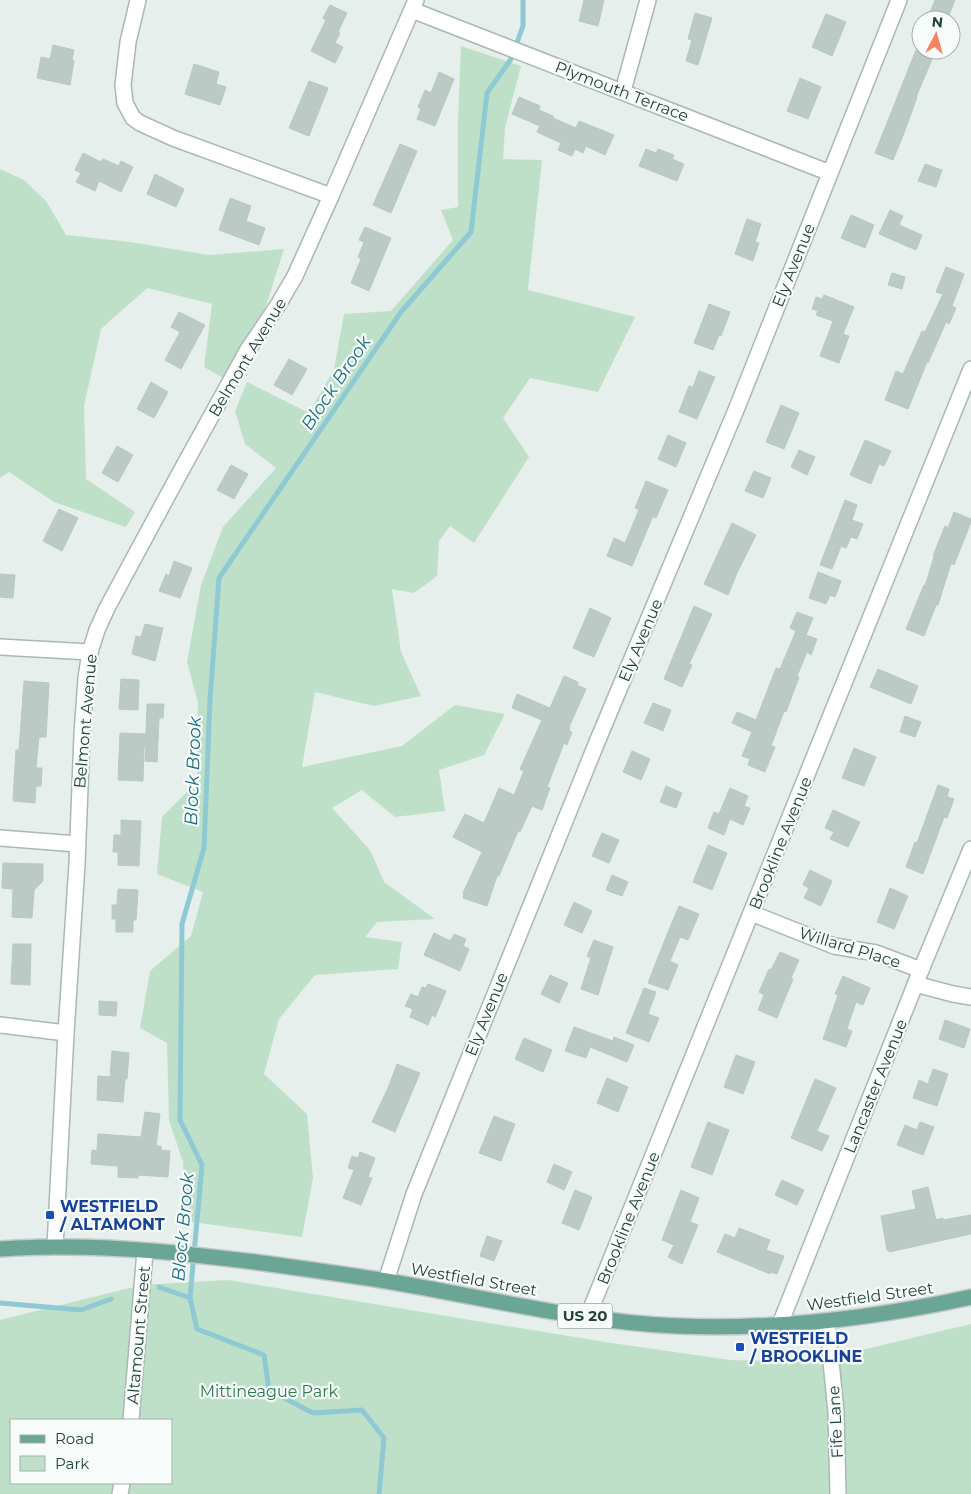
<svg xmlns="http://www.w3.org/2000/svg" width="971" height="1494" viewBox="0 0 971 1494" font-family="Montserrat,sans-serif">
	<rect width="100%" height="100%" fill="#e6efeb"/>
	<g fill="#bfe0c8" fill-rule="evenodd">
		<path d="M461,46L521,66L505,128L503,159L542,160L528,290L635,317L598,392L530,378L503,418L529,457L474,543L450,526L439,541L437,576L414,593L392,589L401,652L421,696L374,706L315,692L302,767L402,746L455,705L505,714L484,755L439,770L445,811L395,817L362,790L332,808L370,850L384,882L435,919L377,922L365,937L402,942L398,969L315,975L279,1019L264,1074L307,1114L313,1178L302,1237L185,1221L183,1162L169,1120L167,1043L140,1028L150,971L191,936L203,892L157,874L162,817L197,782L198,702L187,662L201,585L223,527L276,468L245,444L235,411L247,382L309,413L334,369L344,314L391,311L453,240L441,210L458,207V120Z"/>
		<path d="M0,169L24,180L46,201L66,235L130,242L209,255L284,249L266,306L223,378L204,367L212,304L147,288L101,329L84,406L86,479L135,512L126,527L54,502L9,472L0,478Z"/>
		<path d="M228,1280L605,1342L730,1360L811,1362L971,1324V1494H0V1320L142,1285ZM11,1420H171V1483H11Z"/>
	</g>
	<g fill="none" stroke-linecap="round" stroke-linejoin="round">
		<g stroke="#8ec9d4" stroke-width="5">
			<path d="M159,1287L190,1298"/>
			<path d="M0,1303L81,1310L111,1299"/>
			<path d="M379,1494L384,1438L362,1410L313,1413L269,1390L264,1355L197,1329L190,1298L202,1165L180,1120L182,924L204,848L210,700L219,578L401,312L471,232L487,93L511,59L523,26V0"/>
		</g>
	</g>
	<g fill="#bbcac4" stroke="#b8c9c2">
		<path d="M584,0H604L598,26L579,21Z"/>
		<path d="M935,0H955L947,20H927Z"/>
		<path d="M330,5L347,13L338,32L340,33L335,43L343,47L335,63L311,51L326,20L323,18Z"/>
		<path d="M695,13L712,18L698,65L686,61L692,40L688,39Z"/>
		<path d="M826,14L846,22L832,56L812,47Z"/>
		<path d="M53,45L74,50L72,60L74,61L70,85L37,78L41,57L50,59Z"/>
		<path d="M916,50L933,57L916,97H917L904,133L893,160L875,153Z"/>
		<path d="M194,64L219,72L216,84L226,87L220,105L185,94Z"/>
		<path d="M439,72L454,79L435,126L417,119L421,109L418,107L425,90L431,93Z"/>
		<path d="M800,78L821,87L808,119L787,111Z"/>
		<path d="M309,81L328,88L309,136L289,128Z"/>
		<path d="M519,97L540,106L539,110L553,116V118L576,128L579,121L614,135L605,155L586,146L583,153L575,149L572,156L558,150L561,143L537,132L540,126L512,114Z"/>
		<path d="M400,144L417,151L391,213L373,205Z"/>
		<path d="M646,149L656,153L658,149L674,155L672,159L684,164L677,181L639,166Z"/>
		<path d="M83,153L101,162L103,159L119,166L121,161L133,167L121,192L99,181L95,191L76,182L81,173L75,170Z"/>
		<path d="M925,164L942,170L936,187L918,181Z"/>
		<path d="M155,174L184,189L176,207L147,194Z"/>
		<path d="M230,198L251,206L246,221L265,228L259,245L219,230Z"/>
		<path d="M890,210L903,216L899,225L922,235L916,250L879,234Z"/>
		<path d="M851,215L874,225L865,248L841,238Z"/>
		<path d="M747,219L761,224L755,242L759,243L753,261L735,254Z"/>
		<path d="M365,227L391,238L369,291L351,283L361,259L358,257L364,242L359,240Z"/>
		<path d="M946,267L964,274L952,306L956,308L949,324L946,322L928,363L927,362L908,409L885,400L896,371L903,374L922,331L925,332L943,294L936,292Z"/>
		<path d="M892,273L905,277L902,289L888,285Z"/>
		<path d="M824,295L854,307L843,334L849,336L839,363L820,356L833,321L816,315L818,311L812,309L816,297L822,299Z"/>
		<path d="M709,304L730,312L721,336L719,335L713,350L694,343Z"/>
		<path d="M179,312L205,325L181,369L165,360L180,332L171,327Z"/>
		<path d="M289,359L307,369L292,395L274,385Z"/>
		<path d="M699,371L715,377L697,419L679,412L689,386L693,387Z"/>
		<path d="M151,382L168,392L154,418L137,409Z"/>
		<path d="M781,405L799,413L784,449L766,442Z"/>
		<path d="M668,435L686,443L676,467L658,459Z"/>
		<path d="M865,440L891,451L884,466L879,464L871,484L850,475Z"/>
		<path d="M117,446L133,455L118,482L102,473Z"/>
		<path d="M799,450L815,457L807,475L791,467Z"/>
		<path d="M231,465L248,474L234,499L217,490Z"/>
		<path d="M754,471L771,478L763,498L745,491Z"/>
		<path d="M646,481L668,490L656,518L653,516L632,566L607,556L614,538L625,543L639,510L635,508Z"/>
		<path d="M845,500L857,505L852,520L863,524L857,539L851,537L846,548L841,546L832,569L820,565Z"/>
		<path d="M59,509L78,518L62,551L43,541Z"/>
		<path d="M954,512L971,519V522L954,565L951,563L938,605H936L924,636L906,629L924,585L925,586L934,557L933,556L945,526L948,528Z"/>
		<path d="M732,523L756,535L737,573L728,595L704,584Z"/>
		<path d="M174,561L192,568L180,598L159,591L166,574L169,576Z"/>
		<path d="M818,572L841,581L835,597L830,595L826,604L809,598Z"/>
		<path d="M0,574L15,575L13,598L0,597Z"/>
		<path d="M694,606L712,614L689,664L692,665L682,687L664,679Z"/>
		<path d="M590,608L611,618L594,657L573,648Z"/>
		<path d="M797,612L813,618L806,635L817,639L811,655L807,652L797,676L799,677L786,712L784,711L771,746L775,747L765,772L748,765L750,759L742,756L752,732L732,723L737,712L756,720L776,668L780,669L796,631L790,628Z"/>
		<path d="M145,624L163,628L155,661L132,654L136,636L141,637Z"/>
		<path d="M878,669L918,686L911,704L870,687Z"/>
		<path d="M564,676L578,682L577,685L586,689L569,727H570L569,731L572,732L567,745L564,743L547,787L550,788L542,810L532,806L520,832L518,831L499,876H497L487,906L463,898L464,894L463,893L482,852L453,837L465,814L484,823L499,788L514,795L524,771L520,769L542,720L512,708L517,694L550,708Z"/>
		<path d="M121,679L139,680L138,710L119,709Z"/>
		<path d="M24,681L49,683L46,737H39L36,768H42L41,786H36L35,803L13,801L16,750H19Z"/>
		<path d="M653,703L671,710L663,731L644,723Z"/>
		<path d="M147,704H164L163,718H159L157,762L145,761L146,748H144L143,781L118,780L120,733L146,734Z"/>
		<path d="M905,716L921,722L915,737L900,732Z"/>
		<path d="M854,748L876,757L864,786L842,778Z"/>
		<path d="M632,751L650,759L641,780L623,772Z"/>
		<path d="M938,785L949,789L947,797L954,799L947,818L944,817L923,874L906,867L915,842L917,843Z"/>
		<path d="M666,786L682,793L676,808L660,802Z"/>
		<path d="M730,788L748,796L744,806L750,808L743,825L730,819L724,835L708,828L714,812L719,814Z"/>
		<path d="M833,810L860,822L848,847L830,839L834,832L825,828Z"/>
		<path d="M121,820L141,821L139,866L118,865V852H113L114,835H121Z"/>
		<path d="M602,833L619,840L609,863L592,856Z"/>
		<path d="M708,845L727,853L712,890L693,882Z"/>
		<path d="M3,863L43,864V881L34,890L32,918L12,917L13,889L2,888Z"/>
		<path d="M810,870L832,881L821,906L804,898L809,888L803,885Z"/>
		<path d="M612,875L628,882L622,896L606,890Z"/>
		<path d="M890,888L908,896L894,929L877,922Z"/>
		<path d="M118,889L138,890L136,920H133V932H116V919H112V905H117Z"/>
		<path d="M574,902L592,911L582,933L564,925Z"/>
		<path d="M679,906L699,914L688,940L680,937L670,961L678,965L668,990L648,983L666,937Z"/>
		<path d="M434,933L448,940H451L454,934L466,939L463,946L469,949L460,971L424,955Z"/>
		<path d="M594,940L613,947L598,995L581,989L591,958L587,956Z"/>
		<path d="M13,944H31L30,985L11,984Z"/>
		<path d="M780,952L799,960L791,978L793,979L777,1018L758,1010L764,995L759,992L769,969L771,970Z"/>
		<path d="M550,975L568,983L559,1003L541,994Z"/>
		<path d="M843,976L870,988L863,1005L856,1002L847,1029L852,1031L846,1047L823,1039L838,995L835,994Z"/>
		<path d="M428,984L446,991L435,1017L432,1015L428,1025L410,1017L413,1009L405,1006L411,994L418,997L422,987L426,988Z"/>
		<path d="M644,988L656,992L648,1014L659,1018L649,1042L626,1033Z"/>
		<path d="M99,1001L117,1002L116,1016L99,1015Z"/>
		<path d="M945,1020L970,1029L964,1048L939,1039Z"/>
		<path d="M574,1027L613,1041L614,1037L634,1045L627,1062L590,1047L586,1058L565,1051Z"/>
		<path d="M524,1038L552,1050L543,1072L515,1059Z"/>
		<path d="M112,1051L129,1053L127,1079H125L123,1102L97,1100L98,1076L110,1077Z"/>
		<path d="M736,1055L755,1062L743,1094L724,1087Z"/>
		<path d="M397,1064L420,1073L395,1132L372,1122L388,1088Z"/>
		<path d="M933,1069L948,1074L937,1106L913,1098L919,1080L928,1084Z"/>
		<path d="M607,1078L628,1087L618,1112L597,1103Z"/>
		<path d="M815,1079L836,1088L817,1131L829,1136L822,1151L791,1138Z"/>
		<path d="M145,1112L160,1114L156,1146H161V1150L170,1151L168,1177L138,1175V1178L118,1177V1166L91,1164L92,1150L97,1151L98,1134L141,1137Z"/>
		<path d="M494,1116L515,1124L501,1161L479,1153Z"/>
		<path d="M708,1122L729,1130L712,1175L691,1167Z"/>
		<path d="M920,1122L934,1127L923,1155L897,1145L905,1125L917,1130Z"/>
		<path d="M360,1152L375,1158L368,1177L372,1178L361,1205L343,1198L354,1170L348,1168L352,1156L358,1158Z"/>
		<path d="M554,1164L572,1172L564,1190L547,1182Z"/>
		<path d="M782,1180L804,1190L797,1205L775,1195Z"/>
		<path d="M928,1187L936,1220L943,1218V1220L971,1215V1234L889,1252V1250H887L881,1216L916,1209L912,1191Z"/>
		<path d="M575,1190L592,1197L579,1230L562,1223Z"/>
		<path d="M681,1190L699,1198L690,1222L698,1225L682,1264L668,1257L674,1245L662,1240Z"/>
		<path d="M739,1228L770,1240L766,1250L784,1256L777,1274L771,1272L770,1274L717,1252L725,1234L735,1238Z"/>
		<path d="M487,1236L502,1241L494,1261L480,1256Z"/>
	</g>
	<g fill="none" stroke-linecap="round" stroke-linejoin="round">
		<g stroke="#a8b8b2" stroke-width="18">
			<g id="street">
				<path d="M138,0L128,42L123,85L125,103L133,118L140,123L173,138L331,196L416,0"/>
				<path d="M412,10L830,173"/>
				<path d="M623,91L648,0"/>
				<path d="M0,647L90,652"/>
				<path d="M0,838L77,844"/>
				<path d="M751,913L834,946L876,953L921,970"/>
				<path d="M915,984L953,994L971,997"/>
				<path d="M0,1025L66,1033"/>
				<path d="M55,1247L66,1033L77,864L82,735L86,678L90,652L97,630L107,608L176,480L247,351L278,305L295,276L331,196"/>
				<path d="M386,1281L414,1194L597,742L736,410L899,0"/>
				<path d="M588,1316L971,369"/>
				<path d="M827,1321L836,1412L838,1494"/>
				<path d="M780,1324L921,970L971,849"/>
				<path d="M131,1420L145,1251"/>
				<path d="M120,1494L122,1483"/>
			</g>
		</g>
		<g stroke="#c2cac8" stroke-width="18">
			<path id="primary" d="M0,1249C18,1248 36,1247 54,1247C121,1246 189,1254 255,1262C299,1268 343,1274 386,1281C483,1297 580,1322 678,1326C777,1330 875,1318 971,1297"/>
		</g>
		<use href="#street" stroke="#fff" stroke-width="15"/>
		<use href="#primary" stroke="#6aa596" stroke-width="15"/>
	</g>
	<g fill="#1a4fb4" stroke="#f7fbf9" stroke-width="2">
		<rect x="45" y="1210" width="10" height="10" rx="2.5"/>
		<rect x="735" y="1342" width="10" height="10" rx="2.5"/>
	</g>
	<g text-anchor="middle" stroke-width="4.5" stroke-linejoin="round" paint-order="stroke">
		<rect fill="#f7fbf9" stroke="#637a73" stroke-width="1" x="557.5" y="1303.5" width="55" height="25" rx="4"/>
		<g font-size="15" font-weight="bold" fill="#24423a">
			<text x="585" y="1321">US 20</text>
		</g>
		<g font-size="16" fill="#24423a" stroke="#f7fbf9">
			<text transform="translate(622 91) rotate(21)" y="6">Plymouth Terrace</text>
			<text transform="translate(793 265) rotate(-68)" y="6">Ely Avenue</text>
			<text transform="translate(247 357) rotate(-59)" y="6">Belmont Avenue</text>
			<text transform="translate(640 640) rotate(-67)" y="6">Ely Avenue</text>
			<text transform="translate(85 721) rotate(-85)" y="6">Belmont Avenue</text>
			<text transform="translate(780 843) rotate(-68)" y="6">Brookline Avenue</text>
			<text transform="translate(850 947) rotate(17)" y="6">Willard Place</text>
			<text transform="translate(486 1014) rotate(-68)" y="6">Ely Avenue</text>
			<text transform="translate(875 1086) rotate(-68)" y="6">Lancaster Avenue</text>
			<text transform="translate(628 1218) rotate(-68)" y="6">Brookline Avenue</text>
			<text transform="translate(474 1279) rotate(10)" y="6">Westfield Street</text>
			<text transform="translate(870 1296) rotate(-8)" y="6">Westfield Street</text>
			<text transform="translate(138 1335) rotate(-85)" y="6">Altamount Street</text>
			<text transform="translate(835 1422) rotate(-93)" y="6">Fife Lane</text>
		</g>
		<g font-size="16" font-weight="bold" fill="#164399" stroke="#f7fbf9" text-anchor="start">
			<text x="60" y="1212">WESTFIELD<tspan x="60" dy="18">/ ALTAMONT</tspan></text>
			<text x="750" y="1344">WESTFIELD<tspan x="750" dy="18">/ BROOKLINE</tspan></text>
		</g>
		<g font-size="16" fill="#2d7a4b" stroke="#f7fbf9">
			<text x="269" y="1397">Mittineague Park</text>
		</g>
		<g font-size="18" font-style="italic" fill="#1c6f80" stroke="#f7fbf9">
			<text transform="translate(336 383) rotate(-56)" y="6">Block Brook</text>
			<text transform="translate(193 771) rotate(-88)" y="6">Block Brook</text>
			<text transform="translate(183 1227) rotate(-85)" y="6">Block Brook</text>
		</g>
	</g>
	<rect x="10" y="1419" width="162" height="65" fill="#f7fbf9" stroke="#a3b1ad"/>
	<rect x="20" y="1435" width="25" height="8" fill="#6aa596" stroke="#a3b1ad"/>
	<text x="55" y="1444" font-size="15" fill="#24423a">Road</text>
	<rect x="20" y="1456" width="25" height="15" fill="#bfe0c8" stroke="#a3b1ad"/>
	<text x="55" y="1469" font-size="15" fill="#24423a">Park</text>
	<g transform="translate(936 35) rotate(6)"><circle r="24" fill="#f7fbf9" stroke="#a3b1ad"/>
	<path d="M0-4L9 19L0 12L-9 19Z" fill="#f4845f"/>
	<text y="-8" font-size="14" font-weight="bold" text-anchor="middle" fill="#24423a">N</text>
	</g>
</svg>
